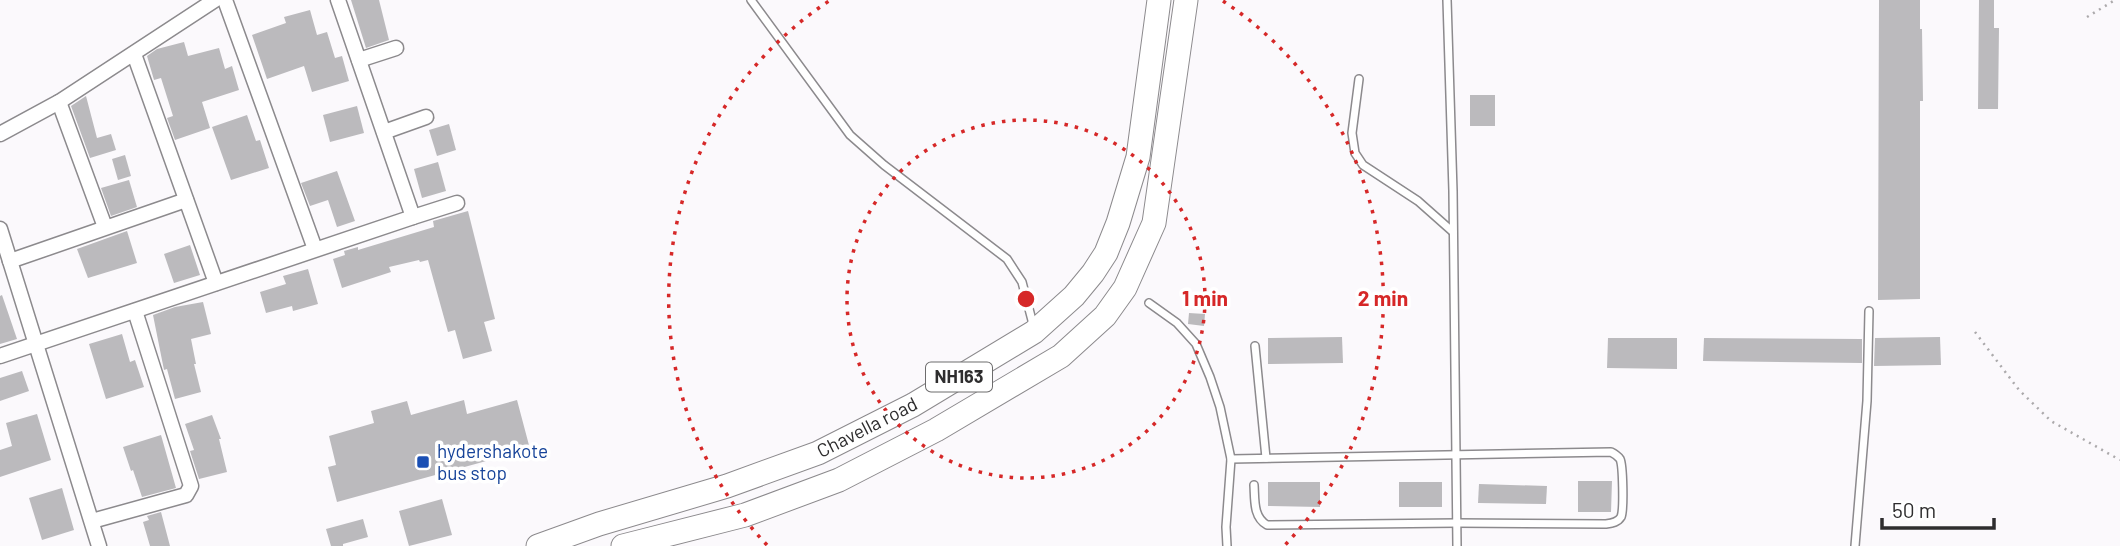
<svg xmlns="http://www.w3.org/2000/svg" width="2120" height="546" viewBox="0 0 2120 546" font-family="Barlow,sans-serif">
	<rect width="100%" height="100%" fill="#fbf9fc"/>
	<g fill="#bbbabd">
		<path d="M351,0H379L389,40L366,48Z"/>
		<path d="M1879,0H1920V29H1922L1923,101H1920V299L1878,300Z"/>
		<path d="M1979,0H1994V28H1999L1998,109H1978Z"/>
		<path d="M310,10L317,35L327,32L335,58L342,56L349,81L312,92L304,66L267,79L252,35L286,23L284,17Z"/>
		<path d="M184,42L188,56L219,48L225,69L232,66L239,90L202,102L210,128L175,140L167,118L173,116L161,78L154,80L147,56L157,49Z"/>
		<rect x="1470" y="95" width="25" height="31"/>
		<path d="M86,96L97,138L111,134L116,150L90,158L71,106Z"/>
		<path d="M357,106L364,133L330,142L323,115Z"/>
		<path d="M247,115L256,141L260,140L269,168L231,180L212,127Z"/>
		<path d="M449,124L456,150L437,156L429,130Z"/>
		<path d="M125,155L131,176L118,180L112,159Z"/>
		<path d="M438,162L446,191L422,198L414,169Z"/>
		<path d="M337,171L355,221L337,227L328,200L310,206L301,183Z"/>
		<path d="M129,180L137,207L111,216L101,188Z"/>
		<path d="M468,211L495,319L484,322L492,351L463,359L455,330L448,332L428,260L420,262L419,260L389,267L391,272L342,288L333,259L345,255L344,251L358,247V250L434,227L433,221Z"/>
		<path d="M127,231L137,263L88,278L77,249Z"/>
		<path d="M190,245L200,275L174,283L164,254Z"/>
		<path d="M308,269L318,304L293,311L292,306L266,313L260,292L286,284L283,276Z"/>
		<path d="M2,295L17,339L0,344V296Z"/>
		<path d="M203,302L211,334L191,339L196,364H194L201,392L175,399L167,369L164,370L153,315L175,307Z"/>
		<path d="M1189,313L1205,314L1204,326L1188,324Z"/>
		<path d="M122,334L130,362L135,360L144,387L106,399L89,344Z"/>
		<path d="M1342,337L1343,363L1268,364V338Z"/>
		<path d="M1940,337L1941,365L1874,366L1875,338Z"/>
		<path d="M1608,338H1677V369L1607,368Z"/>
		<path d="M1704,338L1862,339V363L1703,361Z"/>
		<path d="M22,371L29,391L0,401V378Z"/>
		<path d="M464,400L467,414L517,400L530,449L337,502L328,467L336,465L329,436L374,423L371,411L407,401L411,415Z"/>
		<path d="M37,414L51,460L0,477V450L12,446L6,423Z"/>
		<path d="M212,415L221,439H219L227,472L199,479L190,451L194,450L185,424Z"/>
		<path d="M161,435L176,488L142,497L133,470L131,471L123,447Z"/>
		<path d="M1578,481H1612L1611,512H1578Z"/>
		<path d="M1268,482H1320V507L1268,506Z"/>
		<rect x="1399" y="482" width="43" height="25"/>
		<path d="M1479,484L1547,486L1546,504L1478,503Z"/>
		<path d="M62,488L74,530L42,540L29,498Z"/>
		<path d="M442,499L452,535L409,546L399,511Z"/>
		<path d="M161,512L170,546H150L143,522L149,520L147,516Z"/>
		<path d="M363,519L368,537L343,544V546H331L326,529Z"/>
	</g>
	<g fill="none" stroke-linecap="round" stroke-linejoin="round">
		<g stroke="#8c8a8d" stroke-width="10">
			<g id="service">
				<path d="M751,0L850,135L884,165L1007,259L1022,282L1034,328"/>
				<path d="M1447,0L1453,191L1457,546"/>
				<path d="M1359,79L1352,133L1355,153L1363,165L1418,201L1453,232"/>
				<path d="M1149,303L1177,323L1196,344L1210,377L1220,407L1231,459L1226,527L1227,546"/>
				<path d="M1255,346L1266,458"/>
				<path d="M1231,459L1611,452C1615,454 1617,455 1620,459C1623,465 1624,510 1621,517C1618,522 1613,523 1606,524L1457,523L1267,525C1253,517 1255,500 1254,485"/>
				<path d="M1855,546L1867,401L1869,311"/>
			</g>
		</g>
		<g stroke="#8c8a8d" stroke-width="17">
			<g id="minor">
				<path d="M225,0L315,249"/>
				<path d="M134,54L216,283"/>
				<path d="M359,60L396,48"/>
				<path d="M59,102L105,227"/>
				<path d="M384,132L426,117"/>
				<path d="M0,134L59,102L215,0"/>
				<path d="M413,217L457,203"/>
				<path d="M0,229L99,546"/>
				<path d="M10,261L186,200"/>
				<path d="M0,356L413,217L338,0"/>
				<path d="M92,521L186,495L191,486L135,311"/>
			</g>
		</g>
		<g stroke="#8c8a8d" stroke-width="25">
			<g id="trunk">
				<path d="M538,546L599,524L727,486L818,453L913,405L1034,332L1074,296L1093,273L1106,253L1118,223L1138,157L1159,0"/>
				<path d="M623,546L745,515L839,480L936,430L1061,356L1105,316L1125,288L1154,223L1186,0"/>
			</g>
		</g>
		<g stroke="#aba9ab" stroke-width="2.5" stroke-dasharray="2 5" stroke-linecap="butt">
			<path d="M2087,17L2115,0"/>
			<path d="M1975,332L2019,390L2051,421L2120,460"/>
		</g>
		<use href="#service" stroke="#fff" stroke-width="7"/>
		<use href="#minor" stroke="#fff" stroke-width="14"/>
		<use href="#trunk" stroke="#fff" stroke-width="23"/>
	</g>
	<g fill="none" stroke="#d62828" stroke-width="3.5" stroke-dasharray="3.5 7">
		<circle cx="1026" cy="299" r="179"/>
		<path d="M767 545A357 357 0 0 1 829 1M1223 1A357 357 0 0 1 1285 545"/>
	</g>
	<rect fill="#1a4fb4" stroke="#fff" stroke-width="2.5" x="416" y="455" width="14" height="14" rx="3.5"/>
	<g text-anchor="middle" stroke-width="7" stroke-linejoin="round" paint-order="stroke">
		<rect fill="#fff" stroke="#6d6c6d" stroke-width="2" x="926" y="362.5" width="66" height="29" rx="5"/>
		<g font-size="18" font-weight="bold" fill="#2e2d2e">
			<text x="959" y="383">NH163</text>
		</g>
		<g font-size="19" fill="#2e2d2e" stroke="#fff">
			<text transform="translate(867 427) rotate(-27)" y="7">Chavella road</text>
		</g>
		<g font-size="19" fill="#164399" stroke="#fff" text-anchor="start">
			<text x="437" y="458">hydershakote<tspan x="437" dy="22">bus stop</tspan></text>
		</g>
	</g>
	<circle cx="1026" cy="299" r="10" fill="#d62828" stroke="#fff" stroke-width="3.5"/>
	<g font-size="21" text-anchor="middle" font-weight="bold" fill="#d62828" stroke="#fff" stroke-width="7" stroke-linejoin="round" paint-order="stroke">
		<text x="1205" y="306">1 min</text>
		<text x="1383" y="306">2 min</text>
	</g>
	<path d="M1882 518v10h112v-10" fill="none" stroke="#2e2d2e" stroke-width="3.5"/>
	<text x="1892" y="518" font-size="21" fill="#2e2d2e" stroke="#ffffff" stroke-width="5" paint-order="stroke">50 m</text>
</svg>
